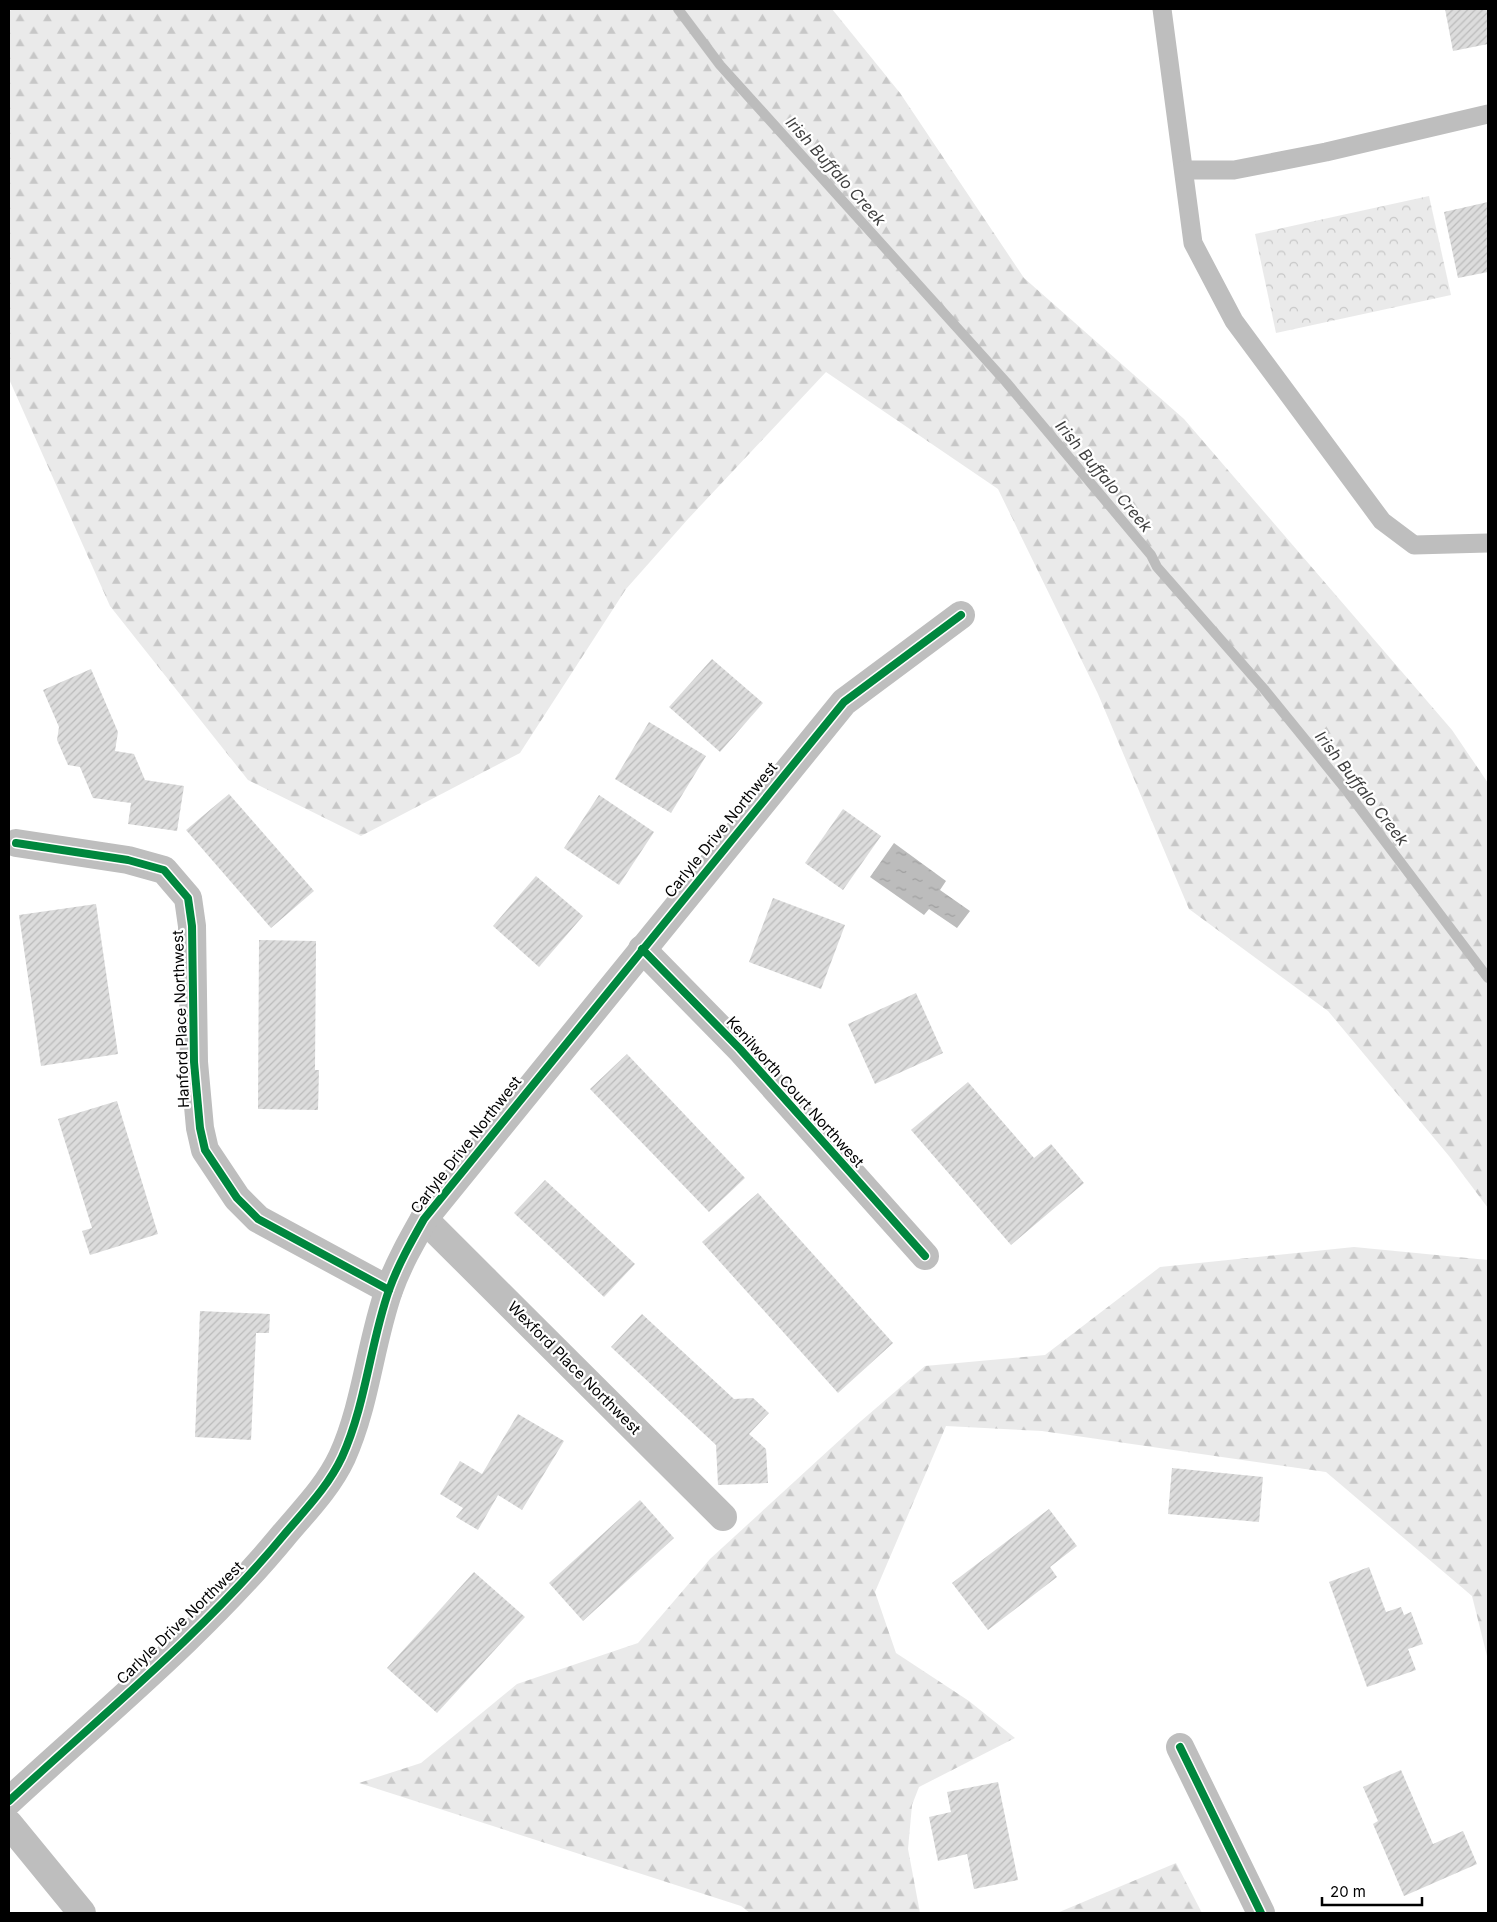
<svg xmlns="http://www.w3.org/2000/svg" width="1497" height="1922" viewBox="0 0 1497 1922" font-family="Inter,sans-serif">
	<defs>
		<pattern id="forest-firs" width="22" height="20" patternUnits="userSpaceOnUse" patternTransform="scale(1.25)"><rect width="22" height="20" fill="#eaeaea"/><path d="M5 1l3.5 6h-7zM16 11l3.5 6h-7z" fill="#c7c7c7"/></pattern>
		<pattern id="park-crowns" width="20" height="18" patternUnits="userSpaceOnUse" patternTransform="scale(1.25)"><rect width="20" height="18" fill="#eaeaea"/><path d="M2 6a3 3 0 1 1 6 0M12 15a3 3 0 1 1 6 0" fill="none" stroke="#c7c7c7"/></pattern>
		<pattern id="water-ripples" width="26" height="14" patternUnits="userSpaceOnUse" patternTransform="scale(1.25)"><rect width="26" height="14" fill="#bcbcbc"/><path d="M2 4q2-2 4 0t4 0M15 11q2-2 4 0t4 0" fill="none" stroke="#a0a0a0"/></pattern>
		<pattern id="building-hatch" width="6" height="6" patternUnits="userSpaceOnUse" patternTransform="scale(1.25)"><rect width="6" height="6" fill="#dcdcdc"/><path d="M-1 1l2-2M0 6l6-6M5 7l2-2" fill="none" stroke="#bbb"/></pattern>
	</defs>
	<rect width="100%" height="100%" fill="#fff"/>
	<g fill="url(#forest-firs)">
		<path d="M14,9H832L900,93L1024,278L1184,419L1452,730L1488,783V1208L1449,1156L1328,1011L1189,909L1098,694L998,489L826,372L688,519L626,589L520,753L361,836L248,780L110,606L9,379V11Z"/>
		<path d="M1354,1247L1488,1260V1660L1472,1596L1326,1472L1042,1431L946,1426L875,1592L896,1653L969,1701L1015,1738L919,1787L912,1805L908,1849L920,1913H750L741,1906L359,1783L421,1763L517,1684L638,1643L710,1559L854,1427L925,1366L1045,1355L1160,1267Z"/>
		<path d="M1176,1863L1202,1913H1057Z"/>
	</g>
	<path fill="url(#park-crowns)" d="M1429,196L1451,295L1276,333L1255,234Z"/>
	<path fill="url(#water-ripples)" d="M894,843L946,881L940,890L970,911L957,928L929,909L924,915L870,877Z"/>
	<g fill="none" stroke-linecap="round" stroke-linejoin="round">
		<path stroke="#bcbcbc" stroke-width="10" d="M678,9L720,65L1006,382L1151,555L1157,567L1264,689L1343,786L1488,978"/>
	</g>
	<g fill="url(#building-hatch)">
		<path d="M1445,9H1488V44L1453,51Z"/>
		<path d="M1488,202V272L1458,278L1444,212Z"/>
		<path d="M712,659L763,703L720,752L669,707Z"/>
		<path d="M91,669L118,732L115,751L134,754L145,780L184,786L177,831L128,824L131,803L93,798L80,767L68,765L57,740L59,727L43,690Z"/>
		<path d="M649,722L706,756L671,813L615,779Z"/>
		<path d="M229,794L314,891L271,928L186,830Z"/>
		<path d="M599,795L654,832L619,885L564,848Z"/>
		<path d="M843,809L881,836L843,890L805,863Z"/>
		<path d="M536,876L583,916L539,967L493,926Z"/>
		<path d="M773,898L845,925L821,989L749,962Z"/>
		<path d="M96,904L118,1054L41,1066L19,915Z"/>
		<path d="M259,940L316,941L315,1070H319L318,1110L258,1109Z"/>
		<path d="M916,993L943,1053L875,1084L848,1024Z"/>
		<path d="M627,1054L745,1178L709,1212L590,1089Z"/>
		<path d="M968,1082L1034,1158L1051,1144L1084,1183L1011,1245L911,1130Z"/>
		<path d="M117,1101L158,1234L90,1255L82,1231L92,1228L58,1119Z"/>
		<path d="M545,1180L635,1264L604,1297L514,1213Z"/>
		<path d="M758,1193L893,1343L838,1393L702,1242Z"/>
		<path d="M200,1311L270,1314L269,1333H256L251,1440L195,1437Z"/>
		<path d="M642,1314L734,1399L753,1398L769,1413L749,1434L766,1449L768,1483L718,1485L716,1445L611,1347Z"/>
		<path d="M518,1414L564,1441L522,1510L498,1495L478,1530L456,1517L463,1508L440,1494L460,1461L482,1474Z"/>
		<path d="M1172,1468L1263,1477L1259,1522L1168,1514Z"/>
		<path d="M640,1500L674,1538L583,1621L549,1583Z"/>
		<path d="M1049,1509L1077,1546L1050,1567L1057,1577L988,1630L952,1583Z"/>
		<path d="M1369,1567L1386,1612L1401,1607L1404,1615L1411,1612L1423,1644L1408,1649L1416,1670L1367,1687L1329,1582Z"/>
		<path d="M474,1572L525,1617L437,1713L387,1668Z"/>
		<path d="M1401,1770L1433,1844L1463,1831L1477,1864L1404,1896L1373,1824L1378,1821L1363,1787Z"/>
		<path d="M998,1782L1018,1880L974,1889L967,1854L938,1861L929,1817L951,1812L947,1792Z"/>
	</g>
	<g fill="none" stroke-linecap="round" stroke-linejoin="round">
		<g stroke="#bebebe" stroke-width="19">
			<path d="M1162,9L1193,243L1234,321L1382,521L1414,545L1488,543"/>
			<path d="M1184,170H1234L1326,152L1488,114"/>
		</g>
		<g stroke="#bebebe" stroke-width="28">
			<path d="M16,843L128,860L164,870L188,898L192,926L194,1062L200,1128L205,1150L237,1198L258,1219L389,1290"/>
			<path d="M642,949L740,1049L925,1256"/>
			<path d="M424,1219L723,1517"/>
			<path d="M1180,1747L1261,1913"/>
			<path d="M9,1801C102,1715 202,1634 283,1536C304,1511 328,1487 342,1457C366,1404 370,1344 389,1290C398,1265 411,1242 424,1219L844,702L961,615"/>
			<path d="M9,1824L82,1913"/>
		</g>
		<g stroke="#fff" stroke-width="11">
			<g id="cycleway">
				<path d="M16,843L128,860L164,870L188,898L192,926L194,1062L200,1128L205,1150L237,1198L258,1219L389,1290"/>
				<path d="M642,949L740,1049L925,1256"/>
				<path d="M1180,1747L1261,1913"/>
				<path d="M9,1801C102,1715 202,1634 283,1536C304,1511 328,1487 342,1457C366,1404 370,1344 389,1290C398,1265 411,1242 424,1219L844,702L961,615"/>
			</g>
		</g>
		<use href="#cycleway" stroke="#00873e" stroke-width="8"/>
	</g>
	<g text-anchor="middle" stroke-width="4.5" stroke-linejoin="round" paint-order="stroke">
		<g font-size="15" fill="#000" stroke="#fff">
			<text transform="translate(721 830) rotate(-51)" y="5">Carlyle Drive Northwest</text>
			<text transform="translate(181 1019) rotate(-92)" y="5">Hanford Place Northwest</text>
			<text transform="translate(795 1092) rotate(48)" y="5">Kenilworth Court Northwest</text>
			<text transform="translate(466 1145) rotate(-52)" y="5">Carlyle Drive Northwest</text>
			<text transform="translate(574 1368) rotate(45)" y="5">Wexford Place Northwest</text>
			<text transform="translate(180 1623) rotate(-44)" y="5">Carlyle Drive Northwest</text>
		</g>
		<g font-size="16" font-style="italic" fill="#404040" stroke="#fff">
			<text transform="translate(836 171) rotate(48)" y="6">Irish Buffalo Creek</text>
			<text transform="translate(1104 476) rotate(50)" y="6">Irish Buffalo Creek</text>
			<text transform="translate(1362 788) rotate(52)" y="6">Irish Buffalo Creek</text>
		</g>
	</g>
	<rect width="1497" height="1922" fill="none" stroke="#000000" stroke-width="20"/>
	<path d="M1322 1897v8h100v-8" fill="none" stroke="#000000" stroke-width="2.5"/>
	<text x="1330" y="1897" font-size="15" fill="#000000" stroke="#ffffff" stroke-width="4" paint-order="stroke">20 m</text>
</svg>
